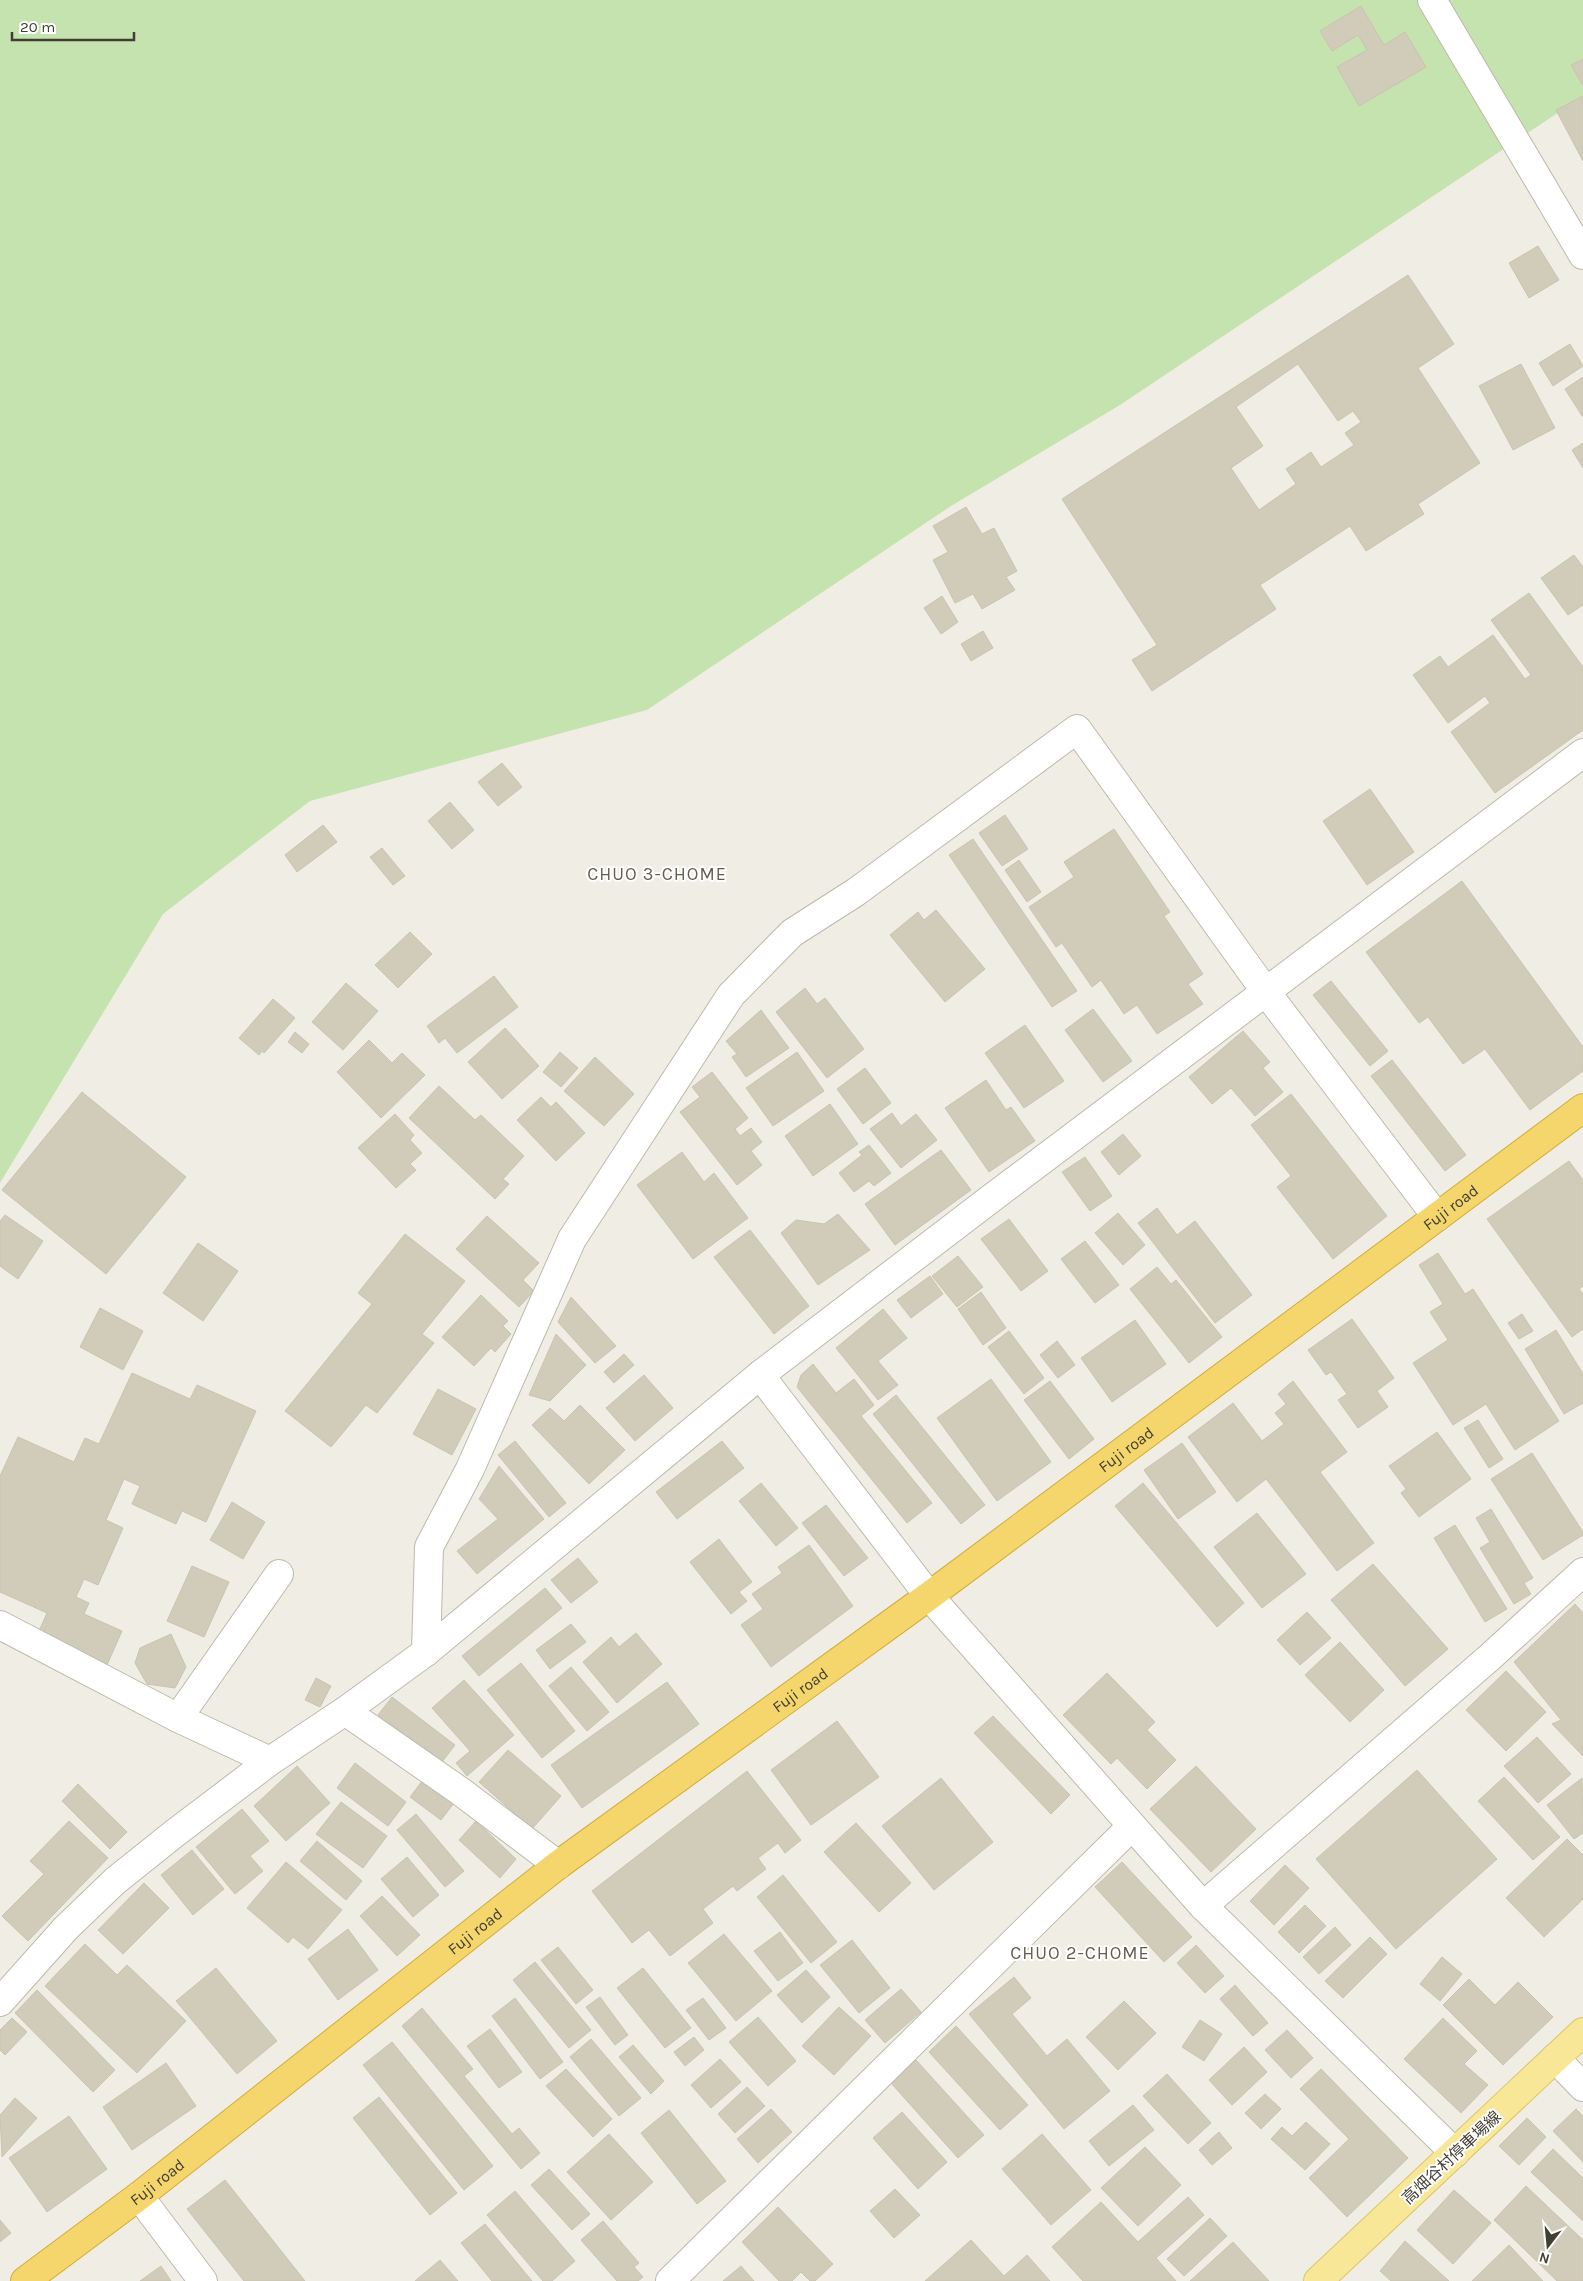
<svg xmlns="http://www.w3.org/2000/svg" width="1583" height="2281" viewBox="0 0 1583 2281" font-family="Karla,'Noto Sans JP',sans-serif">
	<rect width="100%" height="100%" fill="#f0eee4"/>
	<path fill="#c5e3af" d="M0,0H1583V96L1120,405L951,506L647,710L310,801L163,914L0,1183Z"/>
	<g fill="#d1cbba" stroke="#cbc3ae" fill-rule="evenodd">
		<path d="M1361,6L1384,45L1405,32L1426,67L1359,106L1337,67L1367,50L1358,35L1332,51L1320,31Z"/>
		<path d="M1583,59V86L1571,65Z"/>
		<path d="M1583,96V161L1556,110Z"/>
		<path d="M1538,246L1559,280L1529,298L1509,263Z"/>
		<path d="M1408,275L1454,344L1418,368L1480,463L1418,504L1424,514L1366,551L1350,526L1260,585L1276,609L1152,691L1132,660L1157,645L1062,499ZM1298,364L1338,421L1353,411L1361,422L1345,433L1354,445L1321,467L1311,452L1286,469L1296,484L1259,510L1231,468L1263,446L1236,407Z"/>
		<path d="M1570,344L1583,366L1553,386L1539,363Z"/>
		<path d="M1521,364L1555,428L1513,450L1479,386Z"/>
		<path d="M1583,377V416H1582L1565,389Z"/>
		<path d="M1583,443V468L1572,450Z"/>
		<path d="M966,507L982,534L994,528L1017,571L1006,577L1015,590L982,609L973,594L955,603L933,560L948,552L933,526Z"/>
		<path d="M1574,555L1583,567V605L1568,615L1541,578Z"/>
		<path d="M1529,593L1583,667V730L1495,793L1451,732L1490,703L1485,696L1448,723L1413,675L1440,656L1448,667L1493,635L1525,679L1531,675L1491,620Z"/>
		<path d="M942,596L958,622L941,634L924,608Z"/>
		<path d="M983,631L993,648L971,661L961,644Z"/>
		<path d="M502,763L522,787L498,806L478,782Z"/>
		<path d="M1370,789L1414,852L1367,885L1323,821Z"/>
		<path d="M450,802L474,830L452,849L428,821Z"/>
		<path d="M1005,815L1028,849L1002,866L979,833Z"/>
		<path d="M323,825L337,842L297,872L285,855Z"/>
		<path d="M1114,829L1170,912L1164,916L1203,974L1188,984L1203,1004L1157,1034L1137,1005L1124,1014L1101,980L1092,987L1062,943L1056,947L1029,907L1074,877L1064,862Z"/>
		<path d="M973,839L1077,991L1052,1007L949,855Z"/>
		<path d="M382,848L405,876L393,885L370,857Z"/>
		<path d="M1019,860L1041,892L1027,902L1005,870Z"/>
		<path d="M1462,881L1583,1047V1071L1530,1110L1485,1049L1463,1064L1428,1017L1419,1023L1366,952Z"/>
		<path d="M936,910L985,969L945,1002L890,935L918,912L924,920Z"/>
		<path d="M410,932L432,954L398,988L375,965Z"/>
		<path d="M494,976L518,1007L457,1053L445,1038L439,1043L427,1026Z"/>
		<path d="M1331,981L1388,1051L1370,1066L1313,995Z"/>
		<path d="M346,983L378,1011L343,1050L312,1022Z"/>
		<path d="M805,988L817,1004L825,998L864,1049L827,1078L776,1012Z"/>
		<path d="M273,999L295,1018L264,1053L262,1051L259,1055L239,1038Z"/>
		<path d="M1093,1009L1132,1061L1103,1082L1065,1030Z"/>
		<path d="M761,1010L789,1048L746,1077L732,1057L737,1054L726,1041Z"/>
		<path d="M1025,1025L1064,1081L1024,1108L985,1053Z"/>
		<path d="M505,1028L539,1066L502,1099L468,1062Z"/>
		<path d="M1243,1031L1270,1062L1263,1068L1283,1092L1255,1116L1231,1088L1212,1104L1189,1077Z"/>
		<path d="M295,1032L309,1044L302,1053L288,1042Z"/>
		<path d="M369,1040L392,1063L402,1053L425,1075L381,1118L337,1072Z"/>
		<path d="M560,1052L578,1068L561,1087L543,1072Z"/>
		<path d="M797,1052L824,1091L773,1126L746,1088Z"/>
		<path d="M595,1057L634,1094L604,1126L564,1091Z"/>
		<path d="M1392,1060L1466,1155L1445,1171L1371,1076Z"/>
		<path d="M865,1068L891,1103L863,1124L837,1089Z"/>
		<path d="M712,1072L748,1118L735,1129L740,1136L751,1128L762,1142L751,1151L762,1165L737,1185L680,1112L700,1097L692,1087Z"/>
		<path d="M986,1080L1006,1110L1011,1107L1035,1141L989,1172L945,1108Z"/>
		<path d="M439,1086L475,1120L481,1115L524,1156L503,1179L509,1184L495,1199L409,1118Z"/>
		<path d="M82,1092L186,1177L106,1274L2,1190Z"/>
		<path d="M1291,1094L1387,1216L1333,1259L1277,1187L1291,1176L1251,1125Z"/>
		<path d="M541,1097L551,1107L556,1102L585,1133L556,1161L517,1120Z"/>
		<path d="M830,1104L858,1144L813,1176L785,1136Z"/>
		<path d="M892,1113L901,1126L916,1114L937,1140L901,1168L870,1129Z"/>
		<path d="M395,1114L414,1135L410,1140L422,1153L410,1164L416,1170L396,1188L358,1148Z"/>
		<path d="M1123,1134L1141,1156L1119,1175L1101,1152Z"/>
		<path d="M869,1145L891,1173L874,1186L869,1181L854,1192L839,1173L862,1155L859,1152Z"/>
		<path d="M941,1150L971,1190L895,1245L865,1204Z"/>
		<path d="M682,1152L704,1182L714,1173L748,1218L693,1259L637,1185Z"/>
		<path d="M1085,1157L1112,1196L1090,1211L1062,1172Z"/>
		<path d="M1569,1161L1583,1180V1286L1579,1289L1583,1294V1329L1572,1337L1487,1219Z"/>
		<path d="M1157,1208L1177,1235L1195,1221L1252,1295L1215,1323L1138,1223Z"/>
		<path d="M1118,1213L1145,1245L1123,1265L1095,1233Z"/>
		<path d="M838,1214L870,1250L818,1285L781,1233L796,1220L824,1224Z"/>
		<path d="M5,1215L43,1241L18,1279L0,1266V1221Z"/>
		<path d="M487,1216L539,1263L523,1280L534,1291L519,1307L456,1249Z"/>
		<path d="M1009,1219L1048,1271L1021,1291L981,1239Z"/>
		<path d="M750,1230L809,1306L774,1334L714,1257Z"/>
		<path d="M405,1234L465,1281L422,1334L434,1343L377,1413L366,1405L331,1447L285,1411L372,1304L358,1293Z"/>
		<path d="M1085,1241L1119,1285L1095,1303L1061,1259Z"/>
		<path d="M198,1243L238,1271L203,1321L163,1293Z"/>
		<path d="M1438,1253L1465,1294L1473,1289L1559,1421L1515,1450L1486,1404L1453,1425L1413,1363L1448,1340L1430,1312L1443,1304L1419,1265Z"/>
		<path d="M958,1256L983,1287L957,1307L932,1276Z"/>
		<path d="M1157,1267L1171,1284L1176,1280L1222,1337L1189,1363L1130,1289Z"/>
		<path d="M930,1276L943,1294L911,1318L897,1300Z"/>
		<path d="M981,1292L1006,1328L983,1345L958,1309Z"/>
		<path d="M481,1295L508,1321L503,1326L511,1334L495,1352L491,1348L474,1366L442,1337Z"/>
		<path d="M571,1297L616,1346L595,1363L558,1322Z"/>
		<path d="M100,1308L143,1331L123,1370L80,1347Z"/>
		<path d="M883,1309L907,1338L878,1361L898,1385L878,1400L836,1348Z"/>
		<path d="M1522,1314L1533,1331L1519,1339L1508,1323Z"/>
		<path d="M1352,1319L1394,1378L1377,1391L1388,1407L1358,1428L1338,1400L1347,1394L1331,1372L1326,1375L1308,1350Z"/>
		<path d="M1135,1320L1166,1364L1112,1402L1081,1358Z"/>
		<path d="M1556,1330L1583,1374V1403L1564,1414L1525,1349Z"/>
		<path d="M1009,1331L1044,1378L1024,1394L988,1347Z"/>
		<path d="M556,1334L586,1365L550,1401L529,1395Z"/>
		<path d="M1057,1341L1075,1365L1058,1378L1040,1355Z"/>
		<path d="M624,1354L634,1365L614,1383L604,1372Z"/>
		<path d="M813,1364L836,1393L854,1379L874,1405L861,1416L932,1503L907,1523L797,1387L801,1375Z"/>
		<path d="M132,1373L190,1399L197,1385L256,1411L206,1522L182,1511L176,1524L132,1504L140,1486L124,1479L106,1520L123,1528L98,1585L84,1579L76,1597L89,1603L84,1614L122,1631L107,1665L38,1633L47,1613L0,1592V1476L18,1437L74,1462L85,1438L99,1444Z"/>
		<path d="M644,1375L673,1408L635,1441L606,1408Z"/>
		<path d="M991,1379L1051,1462L997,1501L937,1418Z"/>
		<path d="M1050,1381L1094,1439L1069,1459L1024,1400Z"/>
		<path d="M1293,1381L1347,1452L1320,1472L1374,1543L1337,1571L1266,1479L1237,1502L1188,1437L1233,1403L1262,1441L1284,1424L1275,1413L1286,1404L1278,1394Z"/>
		<path d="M438,1389L476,1409L452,1455L413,1434Z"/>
		<path d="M896,1395L985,1505L961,1524L873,1414Z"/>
		<path d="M580,1405L625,1450L589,1484L532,1425L550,1408L564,1421Z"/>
		<path d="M1478,1420L1503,1459L1489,1468L1464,1428Z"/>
		<path d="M1437,1432L1471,1479L1419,1517L1401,1493L1406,1489L1389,1466Z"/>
		<path d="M515,1441L566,1503L549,1517L498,1455Z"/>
		<path d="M722,1441L744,1468L677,1519L656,1492Z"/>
		<path d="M1182,1443L1216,1492L1178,1519L1144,1470Z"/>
		<path d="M1532,1453L1583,1532V1535L1543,1560L1491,1479Z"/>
		<path d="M499,1466L544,1519L477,1574L457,1551L498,1519L479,1499Z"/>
		<path d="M761,1483L798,1528L776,1546L739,1501Z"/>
		<path d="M1143,1483L1244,1603L1217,1627L1115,1506Z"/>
		<path d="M232,1502L265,1522L243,1559L210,1540Z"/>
		<path d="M826,1505L868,1558L844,1576L802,1523Z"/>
		<path d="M1491,1509L1533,1578L1524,1583L1531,1594L1514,1604L1480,1548L1490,1542L1476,1518Z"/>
		<path d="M1257,1513L1306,1574L1262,1608L1214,1547Z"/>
		<path d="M1455,1525L1507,1609L1485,1622L1434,1538Z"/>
		<path d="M719,1539L752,1582L739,1592L747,1601L731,1614L690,1562Z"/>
		<path d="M809,1545L853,1606L771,1667L741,1625L763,1609L752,1594L782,1573L778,1567Z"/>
		<path d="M578,1558L598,1582L571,1603L551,1580Z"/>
		<path d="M1373,1564L1448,1649L1405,1686L1331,1600Z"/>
		<path d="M192,1566L229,1582L204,1637L167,1621Z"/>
		<path d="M545,1588L562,1608L479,1676L462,1656Z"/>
		<path d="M1575,1604L1583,1613V1756L1552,1724L1561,1720L1514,1662Z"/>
		<path d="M1307,1612L1331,1638L1300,1665L1277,1640Z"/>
		<path d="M571,1624L586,1642L550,1669L536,1650Z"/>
		<path d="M636,1633L662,1664L617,1703L583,1662L611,1637L619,1647Z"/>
		<path d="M171,1634L186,1667L175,1688L147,1684L135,1663L140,1648Z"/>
		<path d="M1340,1642L1384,1690L1350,1722L1305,1675Z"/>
		<path d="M521,1663L575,1731L542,1758L487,1690Z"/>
		<path d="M571,1667L609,1712L587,1731L549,1686Z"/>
		<path d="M1506,1671L1546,1712L1506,1751L1466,1710Z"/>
		<path d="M1107,1673L1155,1722L1147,1730L1176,1760L1147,1789L1117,1758L1111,1764L1063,1715Z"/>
		<path d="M316,1678L331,1686L320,1707L305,1700Z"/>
		<path d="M464,1680L514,1735L467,1776L456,1763L470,1751L432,1708Z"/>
		<path d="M667,1682L699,1724L582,1808L551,1765Z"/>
		<path d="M392,1697L455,1745L442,1762L378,1715Z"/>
		<path d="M993,1716L1070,1795L1051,1814L974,1733Z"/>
		<path d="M837,1721L879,1777L811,1825L771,1770Z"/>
		<path d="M1537,1737L1571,1774L1538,1803L1504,1766Z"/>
		<path d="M508,1750L561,1796L532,1829L479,1782Z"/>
		<path d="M355,1763L406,1802L388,1826L337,1788Z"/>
		<path d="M297,1766L330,1803L286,1841L254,1806Z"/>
		<path d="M1196,1766L1256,1829L1211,1872L1150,1809Z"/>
		<path d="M1417,1770L1497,1859L1396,1949L1316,1859Z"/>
		<path d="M747,1771L801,1840L785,1853L778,1843L758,1858L766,1869L737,1891L733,1886L703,1909L713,1923L670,1956L649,1930L632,1943L592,1891Z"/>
		<path d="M1504,1777L1560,1837L1533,1860L1478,1801Z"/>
		<path d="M941,1778L993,1842L934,1890L882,1826Z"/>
		<path d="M1582,1778L1583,1833L1574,1839L1547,1805Z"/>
		<path d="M423,1780L454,1803L441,1820L410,1797Z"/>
		<path d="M78,1784L127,1832L110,1849L62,1801Z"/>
		<path d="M341,1802L387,1836L363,1868L316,1834Z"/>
		<path d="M242,1809L269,1841L250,1856L263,1871L235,1894L196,1847Z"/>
		<path d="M416,1814L464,1871L445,1887L397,1830Z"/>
		<path d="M69,1821L108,1858L28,1941L2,1916L44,1874L30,1861Z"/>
		<path d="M476,1821L516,1859L500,1878L459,1840Z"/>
		<path d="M856,1823L911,1883L879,1912L824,1852Z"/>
		<path d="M1567,1839L1583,1855V1899L1544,1937L1506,1898Z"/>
		<path d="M317,1841L362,1881L346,1900L300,1861Z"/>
		<path d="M192,1850L224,1889L193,1915L161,1875Z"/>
		<path d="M407,1857L439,1895L413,1917L381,1879Z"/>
		<path d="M286,1862L342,1910L308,1949L293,1937L288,1943L247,1908Z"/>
		<path d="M1122,1862L1192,1937L1164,1962L1095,1887Z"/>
		<path d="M1285,1865L1309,1888L1274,1925L1250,1901Z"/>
		<path d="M783,1875L837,1942L811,1963L757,1897Z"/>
		<path d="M144,1883L169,1908L123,1954L98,1930Z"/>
		<path d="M382,1896L420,1935L397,1956L360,1916Z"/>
		<path d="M1305,1905L1326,1926L1299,1953L1278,1932Z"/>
		<path d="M1335,1927L1351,1945L1319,1974L1303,1957Z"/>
		<path d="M348,1929L378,1970L338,2000L308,1959Z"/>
		<path d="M780,1932L803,1963L778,1981L754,1951Z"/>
		<path d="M724,1934L772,1991L736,2021L688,1963Z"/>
		<path d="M1370,1937L1387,1954L1343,1998L1325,1981Z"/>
		<path d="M852,1940L890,1988L859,2013L820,1965Z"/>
		<path d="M85,1944L117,1975L127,1965L186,2021L137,2073L45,1986Z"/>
		<path d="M1196,1945L1224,1976L1205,1993L1177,1963Z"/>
		<path d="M558,1947L593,1990L576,2004L541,1960Z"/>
		<path d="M1442,1957L1462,1974L1440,2001L1420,1984Z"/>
		<path d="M535,1962L591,2030L569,2048L513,1980Z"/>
		<path d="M216,1968L277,2041L237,2074L176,2001Z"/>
		<path d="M643,1968L691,2028L665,2048L617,1988Z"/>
		<path d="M806,1970L830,1997L802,2023L777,1995Z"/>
		<path d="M1014,1977L1031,1998L1012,2014L1047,2056L1067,2039L1110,2091L1064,2129L969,2014Z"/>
		<path d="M1469,1979L1495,2005L1518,1982L1553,2017L1503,2065L1443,2005Z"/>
		<path d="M1235,1985L1268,2023L1253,2036L1220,1999Z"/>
		<path d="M901,1989L921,2012L885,2043L865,2020Z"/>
		<path d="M37,1990L115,2070L93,2092L15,2013Z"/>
		<path d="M600,1997L628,2035L615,2045L586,2007Z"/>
		<path d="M515,1998L563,2062L540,2079L492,2016Z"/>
		<path d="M703,1998L726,2028L709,2040L686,2010Z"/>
		<path d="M1124,2001L1156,2033L1118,2070L1086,2037Z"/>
		<path d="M839,2007L871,2036L834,2075L802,2046Z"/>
		<path d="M422,2008L473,2069L464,2076L512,2134L519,2128L540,2153L521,2169L402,2026Z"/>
		<path d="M758,2017L796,2061L768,2086L729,2042Z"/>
		<path d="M12,2018L27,2032L5,2055L0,2050V2030Z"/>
		<path d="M1443,2018L1477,2051L1464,2064L1488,2085L1461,2113L1404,2059Z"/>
		<path d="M1200,2020L1222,2034L1204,2061L1182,2047Z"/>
		<path d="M956,2026L1028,2105L1000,2130L929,2052Z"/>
		<path d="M490,2029L522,2072L499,2088L467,2046Z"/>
		<path d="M1287,2030L1313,2058L1291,2078L1265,2050Z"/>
		<path d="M694,2037L704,2050L685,2066L674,2052Z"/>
		<path d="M591,2039L641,2098L619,2116L570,2057Z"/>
		<path d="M392,2042L493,2166L464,2190L363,2065Z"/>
		<path d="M633,2045L664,2081L651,2094L619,2057Z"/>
		<path d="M1244,2047L1267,2072L1232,2105L1209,2080Z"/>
		<path d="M720,2059L741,2082L711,2108L691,2085Z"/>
		<path d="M916,2060L984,2135L958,2158L891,2083Z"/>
		<path d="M166,2063L196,2106L132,2150L103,2107Z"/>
		<path d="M566,2069L612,2119L593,2137L546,2086Z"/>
		<path d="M1321,2069L1408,2158L1347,2217L1309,2178L1349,2139L1300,2089Z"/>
		<path d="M1167,2074L1211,2123L1188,2144L1143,2096Z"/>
		<path d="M747,2087L765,2106L735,2133L718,2114Z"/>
		<path d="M1265,2094L1281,2109L1261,2129L1245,2113Z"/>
		<path d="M379,2097L457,2193L430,2215L353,2118Z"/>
		<path d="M15,2098L37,2118L2,2157L0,2115Z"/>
		<path d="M1133,2105L1154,2130L1109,2166L1089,2141Z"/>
		<path d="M771,2109L792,2132L758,2163L737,2139Z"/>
		<path d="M1576,2109L1583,2116V2162L1553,2131Z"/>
		<path d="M669,2110L726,2181L697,2204L641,2133Z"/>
		<path d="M902,2112L947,2162L918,2189L873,2138Z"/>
		<path d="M69,2116L107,2169L47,2212L9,2158Z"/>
		<path d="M1527,2118L1546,2137L1519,2165L1499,2146Z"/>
		<path d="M1306,2122L1330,2144L1305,2170L1271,2139L1282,2127L1292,2136Z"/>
		<path d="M1219,2132L1232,2148L1212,2165L1199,2150Z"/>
		<path d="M609,2134L653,2182L611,2220L567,2172Z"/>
		<path d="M1042,2134L1091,2190L1051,2225L1002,2169Z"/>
		<path d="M1145,2147L1181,2185L1138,2226L1101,2188Z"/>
		<path d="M1553,2149L1583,2178V2221L1531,2172Z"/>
		<path d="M549,2169L590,2214L572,2230L531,2185Z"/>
		<path d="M225,2180L305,2281H244L187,2209Z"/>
		<path d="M1526,2186L1583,2240V2281H1557L1494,2220Z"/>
		<path d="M895,2189L920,2215L894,2238L870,2211Z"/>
		<path d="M1454,2190L1491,2223L1453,2264L1417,2230Z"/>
		<path d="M515,2191L575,2261L552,2281H543L487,2215Z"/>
		<path d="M1188,2197L1204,2215L1156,2258L1176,2281H1083L1052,2247L1101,2202L1138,2242Z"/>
		<path d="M778,2207L833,2264L815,2281H810L801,2272L792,2281H779L742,2242Z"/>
		<path d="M1210,2218L1227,2236L1184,2276L1167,2259Z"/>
		<path d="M0,2220L11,2233L0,2242Z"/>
		<path d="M603,2221L639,2263L634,2267L643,2277L638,2281H617L581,2240Z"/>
		<path d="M485,2224L532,2281H492L461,2243Z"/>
		<path d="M971,2240L1004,2276L1027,2255L1050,2281H925Z"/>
		<path d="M1405,2241L1449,2281H1391L1380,2271Z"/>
		<path d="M1233,2242L1269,2281H1190Z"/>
		<path d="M1509,2245L1543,2281H1472Z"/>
		<path d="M440,2260L458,2281H415Z"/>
		<path d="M161,2266L171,2281H140Z"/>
		<path d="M741,2266L754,2281H723Z"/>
	</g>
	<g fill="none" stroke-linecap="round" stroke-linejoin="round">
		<g stroke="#beb9aa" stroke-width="30">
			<g id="minor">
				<path d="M1432,0L1583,255"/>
				<path d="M760,1375L929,1596L1203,1906L1455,2153"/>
				<path d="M0,1625L178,1718L270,1761"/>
				<path d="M426,1652L429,1547L470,1469L572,1239L731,995L792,933L856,892L1077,729L1266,992L1437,1217"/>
				<path d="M345,1711L460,1791L558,1865"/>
				<path d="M178,1718L279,1574"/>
				<path d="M1203,1906L1490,1657L1583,1572"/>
				<path d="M0,2002L66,1928L115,1881L175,1833L270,1761L345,1711L426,1652L760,1375L993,1197L1583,753"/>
				<path d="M1555,2058L1583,2087"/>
				<path d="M139,2196L203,2281"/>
				<path d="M670,2281L1132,1826"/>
			</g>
		</g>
		<g stroke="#dac568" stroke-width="30">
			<path id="major" d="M1318,2281L1583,2032"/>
		</g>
		<g stroke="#d2ac3c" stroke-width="30">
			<g id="highway">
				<path id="s1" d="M25,2281L139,2196L558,1865L929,1596L1583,1108"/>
			</g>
		</g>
		<use href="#minor" stroke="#fff" stroke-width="28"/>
		<use href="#major" stroke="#f7e796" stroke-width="28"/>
		<use href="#highway" stroke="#f4d66c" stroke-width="28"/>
	</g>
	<g text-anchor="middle" stroke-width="4" stroke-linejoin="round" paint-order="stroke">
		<g font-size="16" fill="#423e34" stroke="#fff">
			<text dy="6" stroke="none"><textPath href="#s1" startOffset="1785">Fuji road</textPath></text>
			<text dy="6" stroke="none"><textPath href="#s1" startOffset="1380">Fuji road</textPath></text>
			<text dy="6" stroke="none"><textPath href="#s1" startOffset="975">Fuji road</textPath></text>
			<text dy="6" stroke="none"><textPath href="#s1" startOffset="570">Fuji road</textPath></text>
			<text transform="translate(1451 2157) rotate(-43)" y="6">高畑谷村停車場線</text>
			<text dy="6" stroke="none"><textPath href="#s1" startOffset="165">Fuji road</textPath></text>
		</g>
		<g font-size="18" letter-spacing="1" fill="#645d4c" stroke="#fff">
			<text x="657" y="880">CHUO 3-CHOME</text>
			<text x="1080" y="1959">CHUO 2-CHOME</text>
		</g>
	</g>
	<g transform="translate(1548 2246) rotate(196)" stroke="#ffffff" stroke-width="4" paint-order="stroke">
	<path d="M0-4L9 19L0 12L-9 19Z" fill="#423e34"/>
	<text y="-8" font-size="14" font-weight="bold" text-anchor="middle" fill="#423e34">N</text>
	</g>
	<path d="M12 32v8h122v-8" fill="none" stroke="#423e34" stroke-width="2.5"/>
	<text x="20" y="32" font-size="15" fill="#423e34" stroke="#ffffff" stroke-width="4" paint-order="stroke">20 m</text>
</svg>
